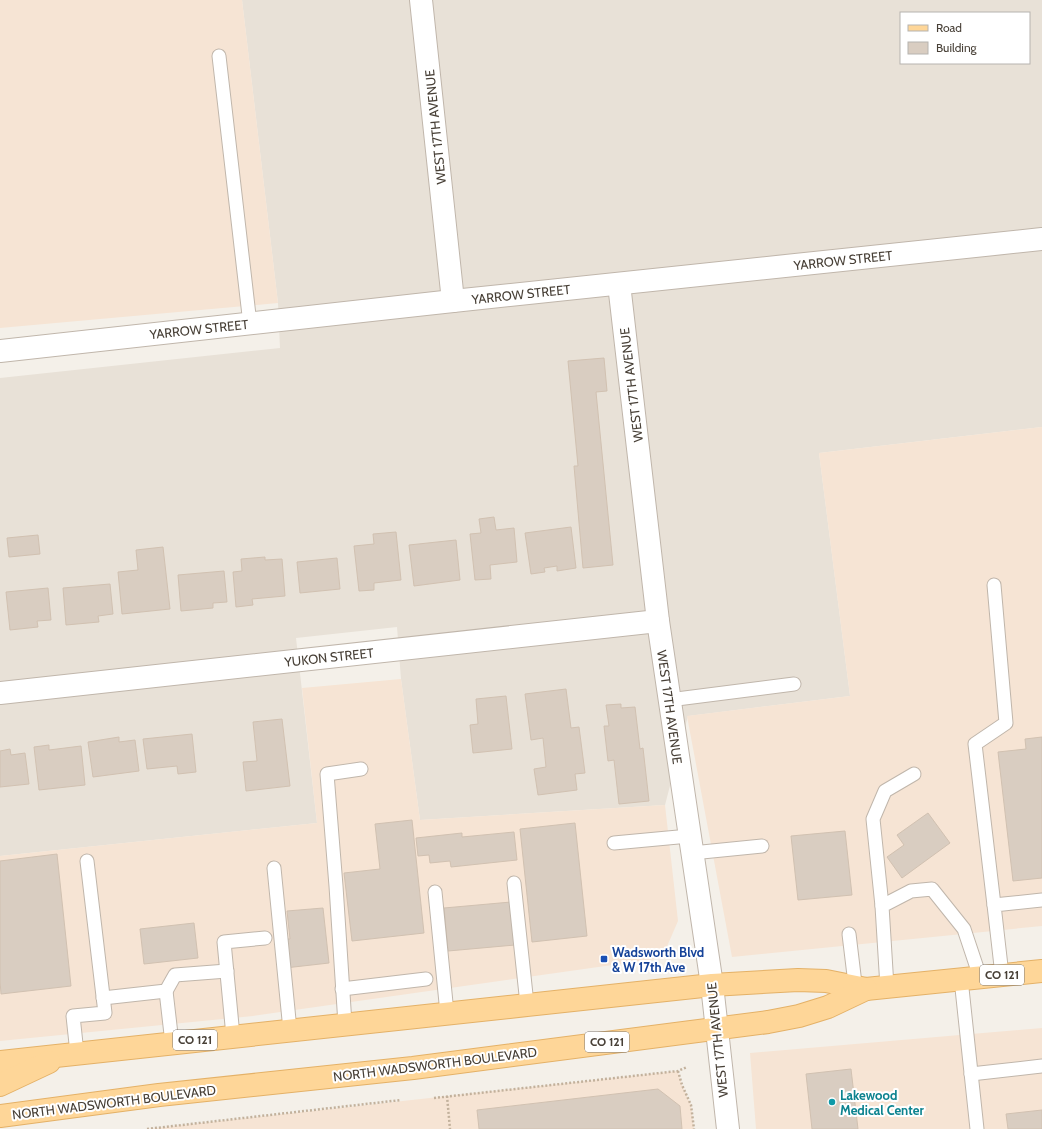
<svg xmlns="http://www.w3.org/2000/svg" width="1042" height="1129" viewBox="0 0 1042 1129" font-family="Cabin,sans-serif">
	<rect width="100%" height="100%" fill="#f4f0e9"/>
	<path fill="#e8e1d7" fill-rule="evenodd" d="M242,0H1042V427L819,453L850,696L688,716L665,805L420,820L401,679L397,627L296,638L317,823L0,856V378L280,348L278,303ZM901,13H1029V63H901Z"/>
	<g fill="#f6e4d4">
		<path d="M0,0H242L278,303L0,328Z"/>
		<path d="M1042,427V926L732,957L687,716L850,696L819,453Z"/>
		<path d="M401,679L420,820L665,805L678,921L662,958L253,1016L0,1041V856L317,823L302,688Z"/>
		<path d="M1042,1028V1129H756L750,1053Z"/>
		<path d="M678,1071L682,1085L691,1105L694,1129H147Z"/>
	</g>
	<g fill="#d9cdc1" stroke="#d1c1b1">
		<path d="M604,358L607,391L596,392L613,565L583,568L574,466H578L568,361Z"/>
		<path d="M494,517L496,530L514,528L517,562L490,565L491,579L475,580L470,534L481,533L479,519Z"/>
		<path d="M571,527L576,568L557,571V566L544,568L545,572L531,574L525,533Z"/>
		<path d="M396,532L401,580L374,583V590L359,591L354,546L374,544L373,534Z"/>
		<path d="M38,535L40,554L9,557L7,538Z"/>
		<path d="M456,540L460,580L414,586L409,545Z"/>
		<path d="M163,547L170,609L122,614L118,572L138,570L136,550Z"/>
		<path d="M265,557V560L282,559L285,596L252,599L253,605L236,607L233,572L242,571L241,559Z"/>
		<path d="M337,558L340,589L300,593L297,562Z"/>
		<path d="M224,571L227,602L213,603V608L181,611L178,575Z"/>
		<path d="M110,584L113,614L98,616L99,622L66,625L63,588Z"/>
		<path d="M48,588L51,620L37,621L38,627L10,630L6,592Z"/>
		<path d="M566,689L571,728L579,727L585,773L575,774L577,790L538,795L534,769L546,767L543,738L531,740L525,694Z"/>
		<path d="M506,696L512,749L473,753L470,725L478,724L476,699Z"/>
		<path d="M621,704V708L635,707L640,749L643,748L649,801L619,804L614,760L608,761L604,726H609L606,705Z"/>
		<path d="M282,719L290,786L246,791L243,762L257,761L253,722Z"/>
		<path d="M192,734L196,772L178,774L177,766L147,769L143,739Z"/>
		<path d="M119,737V742L135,740L139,771L93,777L88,742Z"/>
		<path d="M1042,737V878L1013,881L998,752L1026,749L1025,739Z"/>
		<path d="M49,745V750L81,746L85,785L39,790L34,747Z"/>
		<path d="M10,749L11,755L25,753L29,784L0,787V751Z"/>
		<path d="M928,813L950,843L902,878L887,857L904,845L897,835Z"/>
		<path d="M412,820L424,933L352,941L344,873L380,869L375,824Z"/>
		<path d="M575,823L587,936L532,942L520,829Z"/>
		<path d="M845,831L852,895L798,900L791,836Z"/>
		<path d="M514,832L517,860L451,867L450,861L430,863L429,855L418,856L416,838L462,833V837Z"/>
		<path d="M57,854L71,986L1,994L0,981V861Z"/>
		<path d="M511,902L515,945L448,951L444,908Z"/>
		<path d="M323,908L329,963L285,968L282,939H290L287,911Z"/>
		<path d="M194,923L198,958L144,964L140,929Z"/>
		<path d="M851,1069L858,1129H812L806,1074Z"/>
		<path d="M658,1089L680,1106L682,1129H479L477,1110Z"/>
		<path d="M1042,1110V1129H1008L1006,1114Z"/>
	</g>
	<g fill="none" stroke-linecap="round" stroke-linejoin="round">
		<g stroke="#c0b6ab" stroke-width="15">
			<g id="service">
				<path d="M219,56L250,324"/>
				<path d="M669,700L794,684"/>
				<path d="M614,843L689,836"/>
				<path d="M692,853L762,846"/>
				<path d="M274,868L290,1030"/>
				<path d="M514,883L527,1004"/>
				<path d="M435,892L447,1013"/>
				<path d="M994,905L975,744L1006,723L994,585"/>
				<path d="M882,906L873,819L885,791L914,774"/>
				<path d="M849,934L856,992"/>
				<path d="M1002,975L994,905L1042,900"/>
				<path d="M961,979L977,1129"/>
				<path d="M887,987L882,906L911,891L932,889L964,929L980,977"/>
				<path d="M342,989L426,979"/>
				<path d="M166,991L172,1043"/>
				<path d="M103,998L166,991L175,975L227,971"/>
				<path d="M345,1024L336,886L327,774L361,769"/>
				<path d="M233,1036L224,942L265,938"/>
				<path d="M77,1053L73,1016L105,1013L87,861"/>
				<path d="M971,1074L1042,1066"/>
			</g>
		</g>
		<g stroke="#c0b6ab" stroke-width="24">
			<g id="minor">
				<path d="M421,0L453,301"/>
				<path d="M619,284L658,621L712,985L728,1129"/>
				<path d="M0,351L453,301L1042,239"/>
				<path d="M0,693L658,621"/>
			</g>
		</g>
		<g stroke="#e4b167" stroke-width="24">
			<g id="primary">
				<path d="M0,1062L712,985L798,980L826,981L866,989L1042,971"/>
				<path d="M0,1085L49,1062"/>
				<path d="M0,1116L159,1095L413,1068L768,1022L799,1016L828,1007L866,989"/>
			</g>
		</g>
		<g stroke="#c2b19c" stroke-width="2.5" stroke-dasharray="2 2" stroke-linecap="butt">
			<path d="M678,1071L682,1085L691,1105L694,1129"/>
			<path d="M447,1096L450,1129"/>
			<path d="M434,1098L678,1071L687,1067"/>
			<path d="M147,1129L401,1100"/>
		</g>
		<use href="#service" stroke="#fff" stroke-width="13"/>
		<use href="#minor" stroke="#fff" stroke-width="22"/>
		<use href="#primary" stroke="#fed698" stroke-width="22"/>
	</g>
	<rect fill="#1a4fb4" stroke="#fff" stroke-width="1.5" x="600" y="955" width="8" height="8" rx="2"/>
	<circle fill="#0f9aa8" stroke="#fff" stroke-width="1.5" cx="832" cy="1102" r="4"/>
	<g text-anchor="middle" stroke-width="4" stroke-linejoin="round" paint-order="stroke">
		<g fill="#fff" stroke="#7f7973" stroke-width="1">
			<rect x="980" y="965" width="44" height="20" rx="3"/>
			<rect x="173" y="1030" width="44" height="20" rx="3"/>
			<rect x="585" y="1032" width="44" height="20" rx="3"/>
		</g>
		<g font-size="12" font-weight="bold" fill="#484037">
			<text x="1002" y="979">CO 121</text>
			<text x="195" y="1044">CO 121</text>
			<text x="607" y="1046">CO 121</text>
		</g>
		<g font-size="13" fill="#484037" stroke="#fff">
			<text transform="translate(435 127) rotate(-96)" y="5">WEST 17TH AVENUE</text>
			<text transform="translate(843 260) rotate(-6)" y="5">YARROW STREET</text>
			<text transform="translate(521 294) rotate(-6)" y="5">YARROW STREET</text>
			<text transform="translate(199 329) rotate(-6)" y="5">YARROW STREET</text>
			<text transform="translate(631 385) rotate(-97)" y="5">WEST 17TH AVENUE</text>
			<text transform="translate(329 657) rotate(-6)" y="5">YUKON STREET</text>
			<text transform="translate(670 707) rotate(82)" y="5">WEST 17TH AVENUE</text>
			<text transform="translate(717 1040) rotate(-96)" y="5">WEST 17TH AVENUE</text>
			<text transform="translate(435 1064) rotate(-7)" y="5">NORTH WADSWORTH BOULEVARD</text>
			<text transform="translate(114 1102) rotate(-7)" y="5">NORTH WADSWORTH BOULEVARD</text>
		</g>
		<g font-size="13" font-weight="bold" fill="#164399" stroke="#fff" text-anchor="start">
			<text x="612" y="957">Wadsworth Blvd<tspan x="612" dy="15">&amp; W 17th Ave</tspan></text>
		</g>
		<g font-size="13" font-weight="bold" fill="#0d838f" stroke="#fff" text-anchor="start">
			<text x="840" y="1100">Lakewood<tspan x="840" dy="15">Medical Center</tspan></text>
		</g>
	</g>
	<rect x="900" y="12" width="130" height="52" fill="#ffffff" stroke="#b6b3af"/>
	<rect x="908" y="25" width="20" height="6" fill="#fed698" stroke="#b6b3af"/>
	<text x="936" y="32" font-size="12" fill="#484037">Road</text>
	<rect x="908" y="42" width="20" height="12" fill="#d9cdc1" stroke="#b6b3af"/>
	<text x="936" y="52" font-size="12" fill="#484037">Building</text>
</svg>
